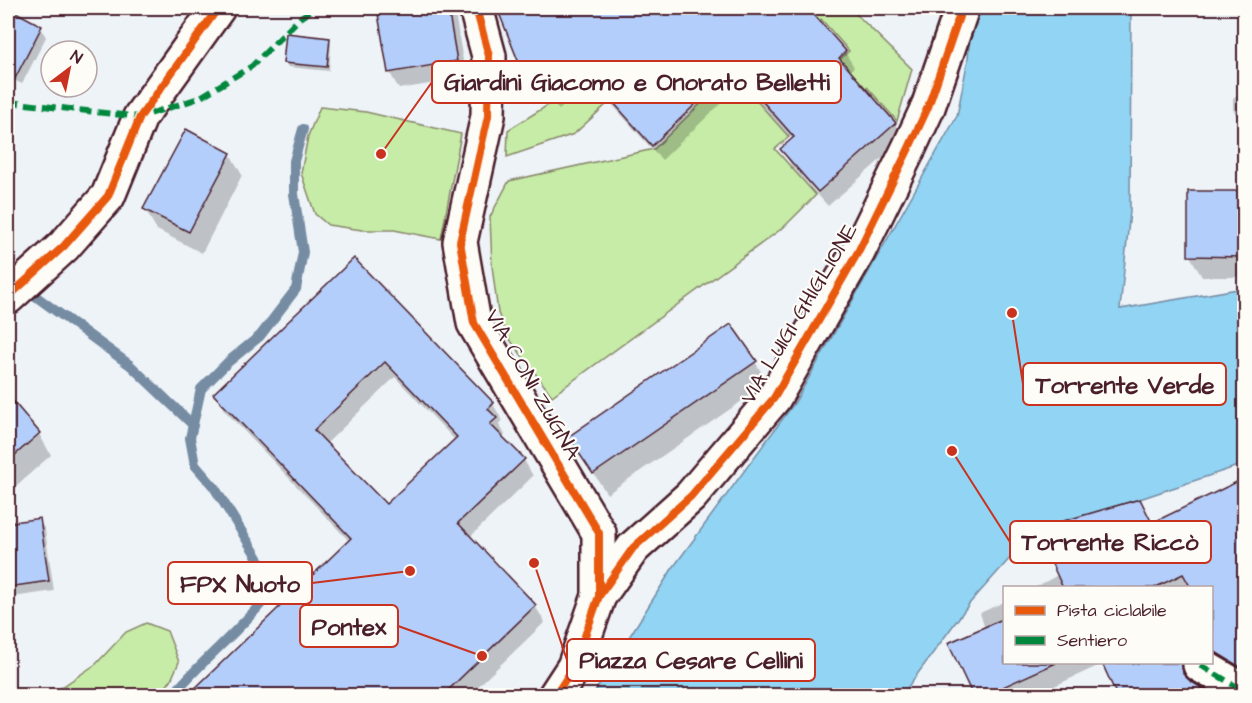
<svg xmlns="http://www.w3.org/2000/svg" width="1252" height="703" viewBox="0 0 1252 703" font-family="'Architects Daughter',sans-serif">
	<rect width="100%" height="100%" fill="#eef3f8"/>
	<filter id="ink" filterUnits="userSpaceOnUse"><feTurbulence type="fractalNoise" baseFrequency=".0167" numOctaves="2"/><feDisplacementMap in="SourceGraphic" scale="12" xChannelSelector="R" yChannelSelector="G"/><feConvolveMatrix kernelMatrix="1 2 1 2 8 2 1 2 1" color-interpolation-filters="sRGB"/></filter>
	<g filter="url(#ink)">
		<g fill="#c6eca7" stroke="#888669" stroke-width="1.5">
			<path d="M656,8H712L574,134L507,157L508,130L553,102Z"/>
			<path d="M787,8H850L912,69L897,121L867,87L859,94L834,65L849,51L821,19L804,34L784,10Z"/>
			<path d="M732,73L789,137L775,149L816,195L784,227L552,396L508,337L498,313L492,266L490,217L509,181L654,149Z"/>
			<path d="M320,107L366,112L461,134L441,239L394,230H362L328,225L315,214L301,173L308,136Z"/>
			<path d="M146,623L167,631L179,662L171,680L160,695H46L56,691L96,664L126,632Z"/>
		</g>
		<path fill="#91d4f3" stroke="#758ca3" stroke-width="1.5" d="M972,8H1131L1130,211L1120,309L1244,288V464L1140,499L1036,529L969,604L902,695L592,696L672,569L795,402L957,116L968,59Z"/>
		<g fill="#0003" fill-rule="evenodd">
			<path d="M379,8H454L466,78L399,89L390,73Z"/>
			<path d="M498,8H790L812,32L821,25L845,52L854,67L849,72L895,123L904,139L828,206L791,165L782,150L793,140L742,83L662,160L591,81L559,110L532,81L523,64Z"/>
			<path d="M1244,8V39L1239,29L1238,16Z"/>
			<path d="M8,10L40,27L46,37L22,84L8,77Z"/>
			<path d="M329,39L331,44L329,71L288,67L285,62Z"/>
			<path d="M1244,91V129L1233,109V98Z"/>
			<path d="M230,154L242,175L202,253L157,230L145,209Z"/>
			<path d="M1244,193V277H1202L1190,256Z"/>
			<path d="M354,260L493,404L502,420L499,424L505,435L502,438L524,460L533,476L470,537L535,606L545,622L468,696H189L350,542L224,410L215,394ZM395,377L455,440L386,506L326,444Z"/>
			<path d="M755,362L768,383L607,494L570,437Z"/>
			<path d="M8,398L39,434L51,455L8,493Z"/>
			<path d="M1244,480V681L1212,655V588H1034L1152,524Z"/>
			<path d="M39,520L45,530L54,591L13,597L8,588V524Z"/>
			<path d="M1004,602V662H1180L1192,684L1104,663L1033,696H975L985,629L980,613Z"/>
		</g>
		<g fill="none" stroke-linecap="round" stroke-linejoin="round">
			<g stroke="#758ca3" stroke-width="10">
				<path d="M23,287L130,365L193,425"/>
				<path d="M172,696C201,661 236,634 265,599V575L258,558L214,487L195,465L190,438L201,389L228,362L260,336L296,289L303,252L294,194V161L303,129"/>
			</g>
		</g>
		<g fill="#b4cefb" stroke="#4a1f2b" stroke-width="1.5" fill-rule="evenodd">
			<path d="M8,8L42,26L8,92Z"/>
			<path d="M377,8H448L457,61L388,73Z"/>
			<path d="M497,8H808L846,51L839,58L896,123L818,192L780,149L794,137L733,68L652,146L582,67L550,96L519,63Z"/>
			<path d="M286,33L330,38L327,67L283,63Z"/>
			<path d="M186,129L231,153L189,232L143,209Z"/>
			<path d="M1188,191H1245V257L1188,256Z"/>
			<path d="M354,258L494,403L488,409L497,418L490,424L525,459L458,523L536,605L442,696H187L351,538L213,394ZM385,362L457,437L386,504L314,430Z"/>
			<path d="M731,324L757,361L593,474L568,437Z"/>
			<path d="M8,395L40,433L8,461Z"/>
			<path d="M1245,478V670L1212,650V588H1191L1183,574L1154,588H1063L1036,529L1140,499L1152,523Z"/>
			<path d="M40,518L49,581L8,587V523Z"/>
			<path d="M1005,618V663H1056L983,696H973L948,643Z"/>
			<path d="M1102,663H1182L1183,674L1190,681L1215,696H1117Z"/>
		</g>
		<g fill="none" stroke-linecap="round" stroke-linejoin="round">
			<g stroke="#4a1f2b" stroke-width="38">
				<g id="minor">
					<path d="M476,8L489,56L488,116L460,242L474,323L599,533V596"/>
					<path d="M8,297L64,246L108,196L140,117L218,8"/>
					<path d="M1200,665L1244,691"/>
					<path d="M555,696L574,667L599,596L633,548L691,496L774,398L858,252L909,148L928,107L962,8"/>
				</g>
			</g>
			<use href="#minor" stroke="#fdfcf7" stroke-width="33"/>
			<g stroke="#00873e" stroke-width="6" stroke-dasharray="12 6" stroke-linecap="butt">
				<path d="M8,102L140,117L199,98L252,66L301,17L315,8"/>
				<path d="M1200,665L1244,691"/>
			</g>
			<g stroke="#fdfcf7" stroke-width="11">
				<g id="cycleway">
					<path d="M476,8L489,56L488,116L460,242L474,323L599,533V596"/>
					<path d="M8,297L64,246L108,196L140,117L218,8"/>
					<path d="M555,696L574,667L599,596L633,548L691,496L774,398L858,252L909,148L928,107L962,8"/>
				</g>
			</g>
			<use href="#cycleway" stroke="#e8590c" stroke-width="8"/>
		</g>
	</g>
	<g text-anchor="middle" stroke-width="4.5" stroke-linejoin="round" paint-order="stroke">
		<g font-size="22" fill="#4a1f2b" stroke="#fdfcf7">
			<text transform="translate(798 313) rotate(-59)" y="8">VIA LUIGI GHIGLIONE</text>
			<text transform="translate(534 384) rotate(60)" y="8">VIA CONI ZUGNA</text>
		</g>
	</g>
	<path fill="none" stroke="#c8321e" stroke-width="2" d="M381 154L432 82M1012 313L1023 384M952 451L1010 542M410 571L312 583M482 656L398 626M534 563L567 660"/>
	<g fill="#c8321e" stroke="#fdfcf7" stroke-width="2">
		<circle cx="381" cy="154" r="6"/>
		<circle cx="1012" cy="313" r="6"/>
		<circle cx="952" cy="451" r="6"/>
		<circle cx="410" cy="571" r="6"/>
		<circle cx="482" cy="656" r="6"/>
		<circle cx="534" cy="563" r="6"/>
	</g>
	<g fill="#fdfcf7" stroke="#c8321e" stroke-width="2">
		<rect x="432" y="61" width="409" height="42" rx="6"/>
		<rect x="1023" y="363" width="203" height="42" rx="6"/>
		<rect x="1010" y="521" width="201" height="42" rx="6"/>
		<rect x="168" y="562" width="144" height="42" rx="6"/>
		<rect x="300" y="605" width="98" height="42" rx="6"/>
		<rect x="567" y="639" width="248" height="42" rx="6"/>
	</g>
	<g font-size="24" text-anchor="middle" font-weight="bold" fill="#4a1f2b">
		<text x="637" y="90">Giardini Giacomo e Onorato Belletti</text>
		<text x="1125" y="393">Torrente Verde</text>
		<text x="1110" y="550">Torrente Riccò</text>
		<text x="240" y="592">FPX Nuoto</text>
		<text x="349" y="635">Pontex</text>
		<text x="691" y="668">Piazza Cesare Cellini</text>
	</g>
	<rect width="1252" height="703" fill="none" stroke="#fdfcf7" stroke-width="30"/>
	<rect x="15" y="15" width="1222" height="673" fill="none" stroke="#4a1f2b" stroke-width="2" filter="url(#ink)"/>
	<rect x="1003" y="586" width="210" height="78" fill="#fdfcf7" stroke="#b5a4a5" stroke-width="1.5"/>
	<rect x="1015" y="606" width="30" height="9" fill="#e8590c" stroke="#b5a4a5" stroke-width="1.5"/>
	<text x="1057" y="616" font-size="18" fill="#4a1f2b">Pista ciclabile</text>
	<rect x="1015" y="636" width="30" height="9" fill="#00873e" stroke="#b5a4a5" stroke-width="1.5"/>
	<text x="1057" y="646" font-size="18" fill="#4a1f2b">Sentiero</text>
	<g transform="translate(69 69) rotate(32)"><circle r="28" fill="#fdfcf7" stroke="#b5a4a5" stroke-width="1.5"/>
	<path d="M0-4.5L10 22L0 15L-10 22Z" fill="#c8321e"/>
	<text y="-9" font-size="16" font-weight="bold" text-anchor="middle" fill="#4a1f2b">N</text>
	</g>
</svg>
